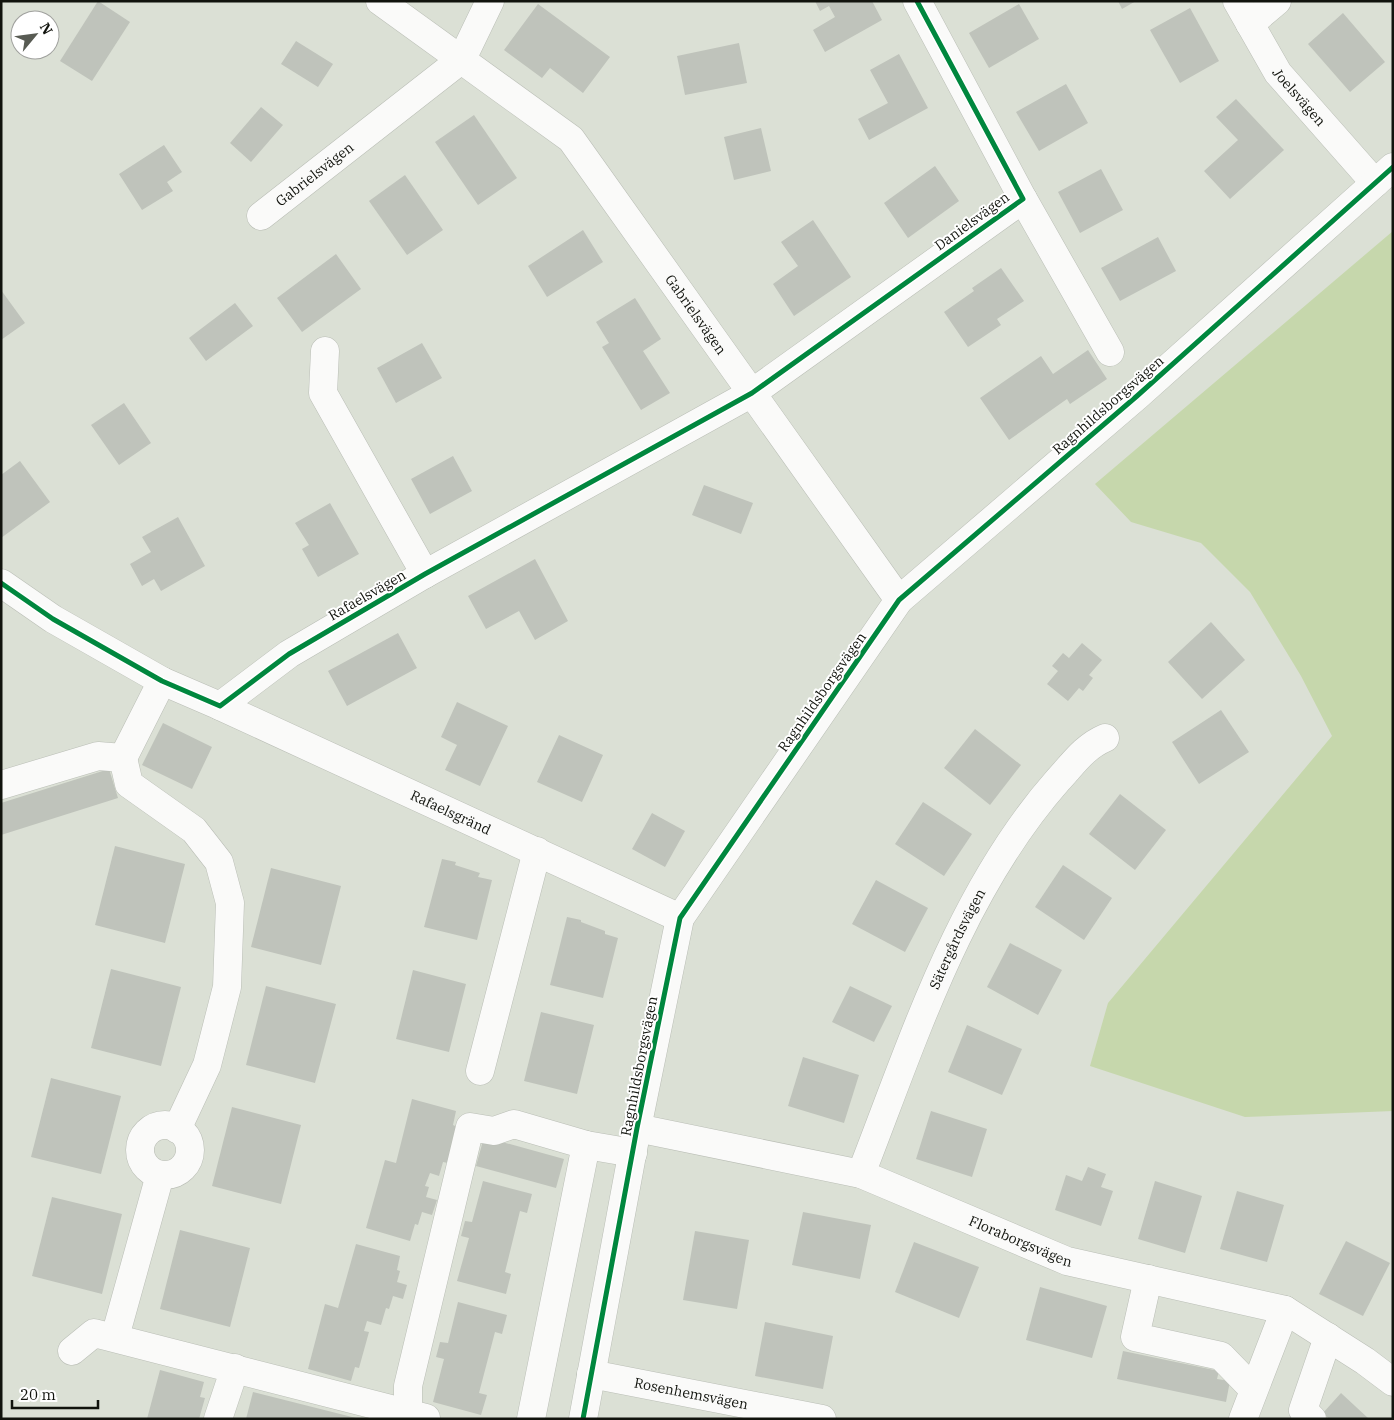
<svg xmlns="http://www.w3.org/2000/svg" width="1394" height="1420" viewBox="0 0 1394 1420" font-family="'IBM Plex Serif',serif">
	<rect width="100%" height="100%" fill="#dbe0d5"/>
	<path fill="#c6d7ac" d="M1393,231V1111L1245,1117L1090,1066L1108,1003L1332,736L1301,676L1250,592L1201,543L1131,522L1095,484Z"/>
	<g fill="#bfc3bb">
		<path d="M98,1L130,22L92,81L60,61Z"/>
		<path d="M815,1H872L882,20L825,52L813,30L835,17L829,6L820,11Z"/>
		<path d="M1118,1H1136L1122,9Z"/>
		<path d="M538,4L610,57L583,93L550,68L542,78L504,50Z"/>
		<path d="M1019,4L1039,39L989,68L969,33Z"/>
		<path d="M1190,8L1219,61L1180,83L1150,30Z"/>
		<path d="M1343,13L1385,62L1350,92L1308,44Z"/>
		<path d="M296,41L333,64L318,87L281,64Z"/>
		<path d="M739,43L747,83L685,95L677,56Z"/>
		<path d="M899,54L928,108L869,140L858,119L888,103L870,70Z"/>
		<path d="M1066,84L1088,123L1039,151L1016,112Z"/>
		<path d="M1236,99L1284,150L1230,199L1204,171L1238,140L1216,117Z"/>
		<path d="M261,107L283,125L251,162L230,143Z"/>
		<path d="M474,115L517,178L478,205L435,142Z"/>
		<path d="M761,128L771,171L734,180L724,137Z"/>
		<path d="M164,145L182,172L167,182L173,191L142,210L119,174Z"/>
		<path d="M935,166L959,201L908,238L884,203Z"/>
		<path d="M1101,169L1123,210L1080,233L1058,192Z"/>
		<path d="M405,175L443,230L407,255L369,201Z"/>
		<path d="M813,220L851,277L794,316L773,284L798,266L781,242Z"/>
		<path d="M583,230L603,262L547,297L528,266Z"/>
		<path d="M1158,237L1176,271L1120,301L1101,268Z"/>
		<path d="M336,254L361,289L302,332L277,298Z"/>
		<path d="M1001,268L1024,301L997,319L1001,325L968,347L944,312L974,291L972,288Z"/>
		<path d="M1,290L25,323L1,340Z"/>
		<path d="M635,298L661,339L643,351L670,393L641,410L602,347L609,343L596,322Z"/>
		<path d="M235,303L253,326L206,361L189,338Z"/>
		<path d="M422,343L442,378L396,403L377,368Z"/>
		<path d="M1088,350L1107,379L1070,404L1067,399L1009,440L980,398L1041,356L1053,374Z"/>
		<path d="M124,403L151,443L119,465L91,425Z"/>
		<path d="M453,456L472,491L430,514L411,479Z"/>
		<path d="M20,461L50,502L1,538V475Z"/>
		<path d="M704,485L753,503L741,534L692,515Z"/>
		<path d="M330,503L359,554L318,577L302,549L309,545L295,523Z"/>
		<path d="M178,517L205,566L161,591L154,579L142,586L130,564L151,552L142,537Z"/>
		<path d="M535,559L568,621L535,640L519,611L486,629L468,596Z"/>
		<path d="M1211,622L1245,660L1202,699L1168,662Z"/>
		<path d="M398,633L417,668L347,706L328,671Z"/>
		<path d="M1082,643L1102,660L1089,675L1093,678L1083,691L1079,688L1068,701L1047,684L1058,671L1052,666L1063,653L1069,658Z"/>
		<path d="M457,702L508,726L480,786L445,770L457,745L441,737Z"/>
		<path d="M1221,710L1249,752L1199,784L1172,742Z"/>
		<path d="M163,723L212,747L192,789L142,765Z"/>
		<path d="M975,729L1021,765L990,805L944,768Z"/>
		<path d="M559,735L603,755L582,802L537,782Z"/>
		<path d="M109,769L118,798L1,835V803Z"/>
		<path d="M1120,794L1166,830L1135,870L1089,834Z"/>
		<path d="M923,802L972,834L944,876L895,844Z"/>
		<path d="M652,813L685,831L665,867L632,849Z"/>
		<path d="M115,846L185,864L165,943L95,925Z"/>
		<path d="M442,859L456,862L455,865L480,873L478,877L492,880L477,940L424,927Z"/>
		<path d="M1063,865L1112,898L1084,940L1035,907Z"/>
		<path d="M271,868L341,886L321,965L251,947Z"/>
		<path d="M876,880L928,908L905,952L852,924Z"/>
		<path d="M567,917L581,920V922L605,931V934L618,938L603,998L550,985Z"/>
		<path d="M1010,943L1062,970L1038,1015L987,987Z"/>
		<path d="M111,969L181,987L161,1066L91,1048Z"/>
		<path d="M413,970L466,984L449,1052L396,1039Z"/>
		<path d="M266,986L336,1004L315,1083L246,1065Z"/>
		<path d="M850,986L892,1006L874,1042L832,1022Z"/>
		<path d="M541,1012L594,1025L577,1094L524,1081Z"/>
		<path d="M967,1025L1022,1049L1002,1095L948,1072Z"/>
		<path d="M803,1057L859,1075L844,1123L788,1106Z"/>
		<path d="M51,1078L121,1096L101,1174L31,1157Z"/>
		<path d="M412,1099L456,1111L453,1125L457,1127L448,1163L443,1162L439,1176L430,1173L425,1186L429,1187L426,1197L437,1200L432,1215L422,1212L418,1225L415,1224L410,1241L366,1228L385,1160L396,1163Z"/>
		<path d="M232,1107L301,1125L281,1204L212,1186Z"/>
		<path d="M931,1111L987,1129L972,1177L916,1159Z"/>
		<path d="M484,1137L564,1159L556,1188L476,1166Z"/>
		<path d="M1088,1167L1106,1174L1101,1187L1113,1191L1101,1226L1055,1210L1066,1175L1082,1181Z"/>
		<path d="M483,1181L532,1194L527,1213L520,1211L505,1272L511,1274L506,1294L457,1281L469,1238L461,1236L465,1221L472,1222Z"/>
		<path d="M1155,1181L1202,1196L1185,1253L1138,1239Z"/>
		<path d="M1237,1191L1284,1205L1267,1262L1220,1249Z"/>
		<path d="M52,1197L122,1214L102,1294L32,1276Z"/>
		<path d="M803,1212L871,1225L860,1279L792,1265Z"/>
		<path d="M180,1230L250,1248L230,1327L160,1309Z"/>
		<path d="M695,1231L749,1240L737,1309L683,1300Z"/>
		<path d="M1346,1241L1390,1263L1363,1316L1319,1294Z"/>
		<path d="M914,1242L979,1267L959,1318L895,1292Z"/>
		<path d="M356,1244L400,1256L397,1270L400,1271L397,1282L407,1285L403,1299L393,1296L389,1309L386,1308L381,1325L367,1321L364,1331L369,1332L359,1368L355,1367L351,1381L308,1369L325,1304L338,1308Z"/>
		<path d="M1040,1287L1107,1306L1092,1358L1026,1340Z"/>
		<path d="M458,1302L507,1315L502,1334L495,1332L479,1393L487,1395L481,1415L433,1402L444,1359L436,1357L440,1342L448,1343Z"/>
		<path d="M765,1322L833,1336L823,1389L755,1376Z"/>
		<path d="M1123,1351L1219,1371L1217,1379L1230,1381L1226,1402L1117,1379Z"/>
		<path d="M160,1370L204,1382L200,1397L205,1398L199,1419H147Z"/>
		<path d="M253,1392L356,1418V1419H246Z"/>
		<path d="M1341,1393L1369,1419H1329L1323,1413Z"/>
	</g>
	<g fill="none" stroke-linecap="round" stroke-linejoin="round">
		<g stroke="#babeb6" stroke-width="29">
			<g id="minor">
				<path id="s1" d="M380,1L571,139L899,600"/>
				<path id="s2" d="M1237,1L1278,73L1375,183"/>
				<path d="M1250,24L1277,1"/>
				<path d="M1023,199L1110,352"/>
				<path id="s3" d="M261,216L462,59L490,1"/>
				<path d="M325,351L323,393L425,574"/>
				<path d="M1,583L53,619L162,681L220,706L289,654L425,574L752,393L1023,199L917,1"/>
				<path id="s4" d="M220,706L680,918"/>
				<path d="M123,758L129,784L194,830L219,862L230,903L227,987L207,1065L177,1129"/>
				<path d="M123,758L162,681"/>
				<path d="M1,785L98,756L123,758"/>
				<path d="M480,1071L537,851"/>
				<circle cx="165" cy="1150" r="25"/>
				<path id="s5" d="M637,1128L861,1174L1067,1261L1285,1310L1365,1361L1393,1382"/>
				<path id="s6" d="M861,1174C914,1038 960,891 1058,780C1073,764 1084,747 1105,738"/>
				<path d="M1148,1279L1135,1337L1221,1356L1253,1389"/>
				<path d="M115,1337L160,1175"/>
				<path d="M72,1351L94,1333L426,1418"/>
				<path id="s7" d="M591,1374L822,1419"/>
				<path d="M218,1419L235,1368"/>
				<path d="M408,1419V1386L470,1127L494,1131L514,1124L586,1145L633,1153"/>
				<path d="M531,1419L586,1145"/>
				<path d="M583,1419L637,1128L680,918L899,600L1137,396L1393,167"/>
				<path d="M1243,1419L1285,1310"/>
				<path d="M1312,1419L1303,1410L1328,1337"/>
			</g>
		</g>
		<use href="#minor" stroke="#fafaf9" stroke-width="28"/>
		<g stroke="#fff" stroke-width="8">
			<g id="cycleway">
				<path d="M1,583L53,619L162,681L220,706L289,654L425,574L752,393L1023,199L917,1"/>
				<path d="M583,1419L637,1128L680,918L899,600L1137,396L1393,167"/>
			</g>
		</g>
		<use href="#cycleway" stroke="#00873e" stroke-width="5"/>
	</g>
	<g text-anchor="middle" stroke-width="4" stroke-linejoin="round" paint-order="stroke">
		<g font-size="14" fill="#11130d" stroke="#fff">
			<text dy="5" stroke="none"><textPath href="#s2" startOffset="115">Joelsvägen</textPath></text>
			<text dy="5" stroke="none"><textPath href="#s3" startOffset="68">Gabrielsvägen</textPath></text>
			<text transform="translate(972 221) rotate(-36)" y="5">Danielsvägen</text>
			<text dy="5" stroke="none"><textPath href="#s1" startOffset="451">Gabrielsvägen</textPath></text>
			<text transform="translate(1108 405) rotate(-41)" y="5">Ragnhildsborgsvägen</text>
			<text transform="translate(367 595) rotate(-30)" y="5">Rafaelsvägen</text>
			<text transform="translate(822 692) rotate(-55)" y="5">Ragnhildsborgsvägen</text>
			<text dy="5" stroke="none"><textPath href="#s4" startOffset="254">Rafaelsgränd</textPath></text>
			<text dy="5" stroke="none"><textPath href="#s6" startOffset="254">Sätergårdsvägen</textPath></text>
			<text transform="translate(639 1066) rotate(-79)" y="5">Ragnhildsborgsvägen</text>
			<text dy="5" stroke="none"><textPath href="#s5" startOffset="402">Floraborgsvägen</textPath></text>
			<text dy="5" stroke="none"><textPath href="#s7" startOffset="102">Rosenhemsvägen</textPath></text>
		</g>
	</g>
	<rect width="1394" height="1420" fill="none" stroke="#11130d" stroke-width="5"/>
	<g transform="translate(35 35) rotate(61)"><circle r="24" fill="#ffffff" stroke="#a0a19e"/>
	<path d="M0-4L9 19L0 12L-9 19Z" fill="#585b53"/>
	<text y="-8" font-size="14" font-weight="bold" text-anchor="middle" fill="#11130d">N</text>
	</g>
	<path d="M12 1400v8h86v-8" fill="none" stroke="#11130d" stroke-width="2.5"/>
	<text x="20" y="1400" font-size="15" fill="#11130d" stroke="#ffffff" stroke-width="4" paint-order="stroke">20 m</text>
</svg>
